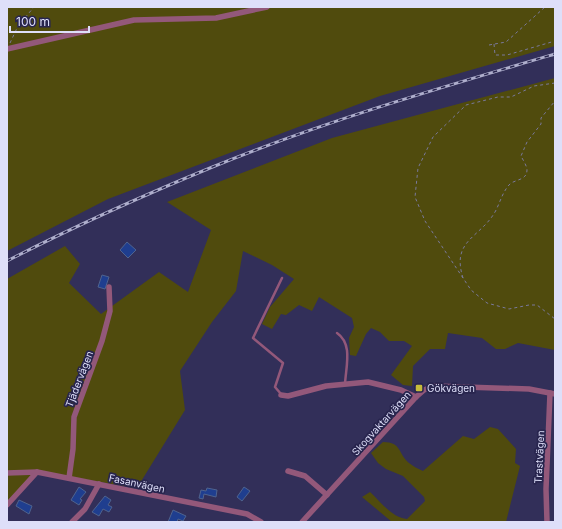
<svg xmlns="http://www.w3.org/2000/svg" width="562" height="529" viewBox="0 0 562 529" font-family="Inter,sans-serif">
	<rect width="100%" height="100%" fill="#322f59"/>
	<g fill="#504b0d">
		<path d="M7,7H555V46L380,96L108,199L7,251Z"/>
		<path d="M555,78V350L518,343L505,349H496L482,338L448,333L445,349H430L413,366L412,386L403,385L391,375L412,346L404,341H389L380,332L371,328L366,334L356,356L350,355L349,338L354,327L352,318L319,297L312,311L299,305L286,315L281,314L272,329L262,324L270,307L294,279L272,265L243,251L236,291L212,322L180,371L185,410L137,488L39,472L7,505V279L65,246L80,264L69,283L101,314L159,272L188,292L211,230L167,202L332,138Z"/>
		<path d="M490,427L498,429L516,449L515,463L520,466L506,522H392L362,497L370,492C380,501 392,518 407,519L425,501L424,497L403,476L386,469L378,463L371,453L383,442C402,442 398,454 409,463C413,466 418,469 423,471L463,436L474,439Z"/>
	</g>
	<g fill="#1f3e8f" stroke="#4f638e">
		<path d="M127,242L136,250L128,258L120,250Z"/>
		<path d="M102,275L109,277L105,289L98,287Z"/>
		<path d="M79,487L86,492L80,499L82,500L79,505L71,500Z"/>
		<path d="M244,487L250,491L242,501L237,497Z"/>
		<path d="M207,488L217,490L216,497L204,494L203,499L199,498L201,490L206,491Z"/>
		<path d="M105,496L111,500L108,505L112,507L109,512L103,509L99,516L92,512Z"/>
		<path d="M19,500L32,506L29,514L16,506Z"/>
		<path d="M173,510L186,516L183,521L178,519L177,522H168Z"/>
	</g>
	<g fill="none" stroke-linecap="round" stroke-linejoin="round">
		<g stroke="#7a799c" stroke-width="1" stroke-dasharray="3 3" stroke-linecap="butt">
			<path d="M10,43L18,26L34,7"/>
			<path d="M494,44L495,55H507L555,41"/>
			<path d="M489,45L506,42L545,7"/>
			<path d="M555,83L534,86L511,97H498L466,105L433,137L418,168L415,197L425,221L471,290L487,303L509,309L529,305H537L555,319"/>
			<path d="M463,278C451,240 480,238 495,212C500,203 502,193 509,185C514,179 527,181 527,170C527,166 523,160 521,156L527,142L541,124V118L555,101"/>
		</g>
		<g stroke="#93587a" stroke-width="2.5">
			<path d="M337,333C353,344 346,366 345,384"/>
			<path d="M281,394L275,387L283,363L253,338L282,278"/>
		</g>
		<g stroke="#93587a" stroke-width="5.5">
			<path d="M7,49L134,20L216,18L267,7"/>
			<path d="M281,395L288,396L326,386L368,382L401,390L416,397"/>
			<path d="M288,471L305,476L327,495"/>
			<path d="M7,473L37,472L247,514L261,522"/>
			<path d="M69,478L73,449L74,417L102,341L110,311L109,287"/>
			<path d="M7,505L37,472"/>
			<path d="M72,522L85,509L99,484"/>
			<path d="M302,522L416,397L424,390L434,386L529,389L555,394"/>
			<path d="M547,522L546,489L550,393"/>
		</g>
		<g stroke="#aeaecc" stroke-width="3">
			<path id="rail" d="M7,261C73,227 142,196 210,168C322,122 439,88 555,54"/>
		</g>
		<use href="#rail" stroke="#28254e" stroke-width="1.5" stroke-dasharray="4.5" stroke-linecap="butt"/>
	</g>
	<rect fill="#c6bc3c" stroke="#28254e" stroke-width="1.5" x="415" y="384" width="8" height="8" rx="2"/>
	<g text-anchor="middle" stroke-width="3.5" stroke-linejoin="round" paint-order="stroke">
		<g font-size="10" fill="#dedff9" stroke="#28254e">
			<text transform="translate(79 379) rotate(-69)" y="4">Tjädervägen</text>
			<text transform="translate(381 423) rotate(-48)" y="4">Skogvaktarvägen</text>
			<text transform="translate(539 457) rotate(-87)" y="4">Trastvägen</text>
			<text transform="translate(137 483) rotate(12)" y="4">Fasanvägen</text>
		</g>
		<g font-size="10" fill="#dedff9" stroke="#28254e" text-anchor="start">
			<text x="427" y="392">Gökvägen</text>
		</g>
	</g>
	<rect width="562" height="529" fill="none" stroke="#dedff9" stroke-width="16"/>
	<path d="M10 26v6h79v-6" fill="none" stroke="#dedff9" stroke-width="2"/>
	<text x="16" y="26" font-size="12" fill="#dedff9" stroke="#28254e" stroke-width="3" paint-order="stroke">100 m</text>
</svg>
